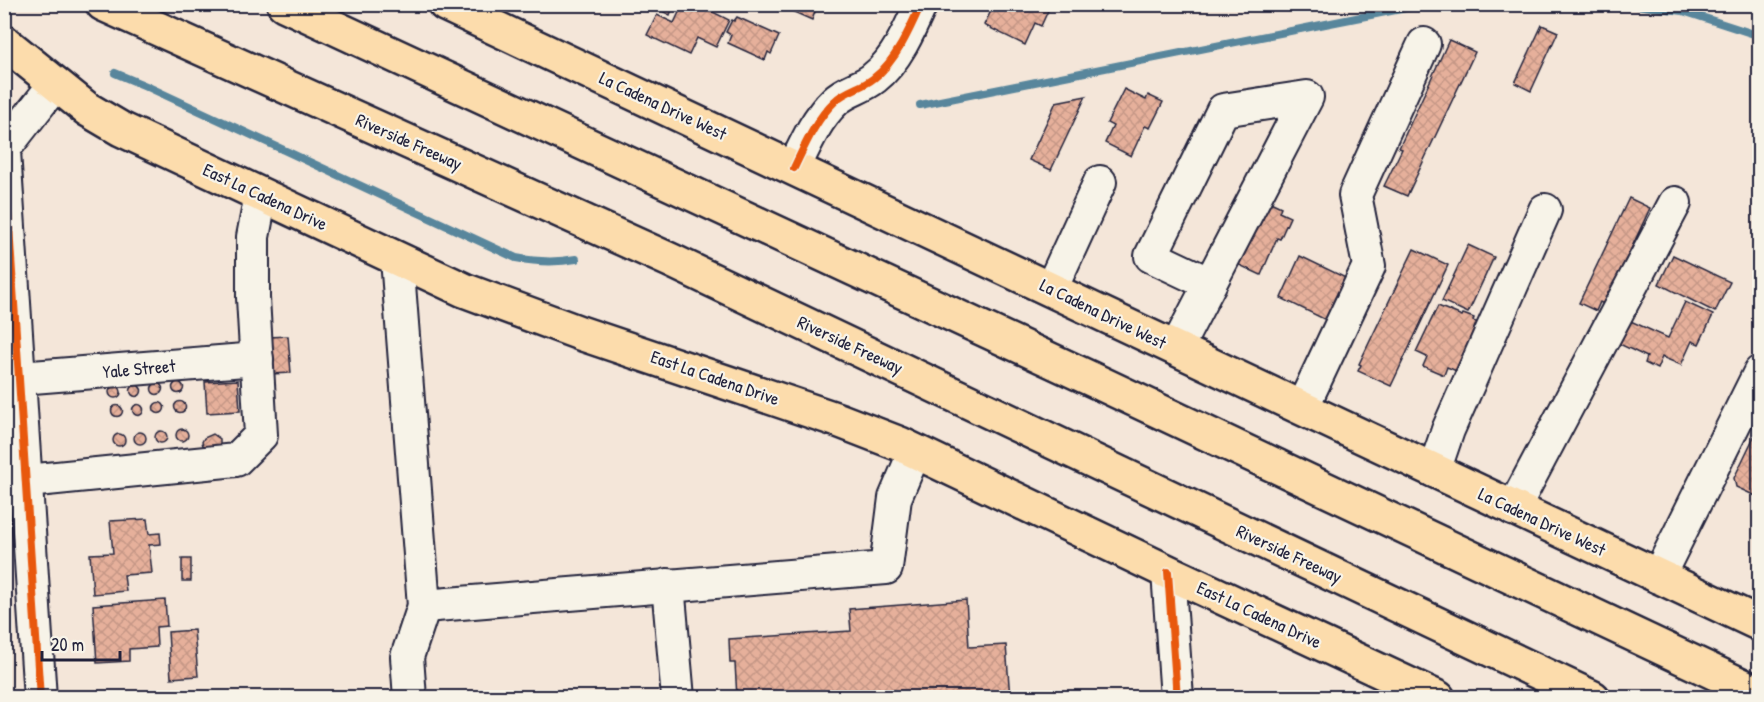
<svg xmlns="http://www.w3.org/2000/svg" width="1764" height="702" viewBox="0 0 1764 702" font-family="'Patrick Hand',sans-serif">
	<defs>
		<pattern id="building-cross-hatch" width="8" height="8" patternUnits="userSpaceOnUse" patternTransform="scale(1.5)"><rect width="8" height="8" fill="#e6b09b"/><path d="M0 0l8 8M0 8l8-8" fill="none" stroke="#c59786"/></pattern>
	</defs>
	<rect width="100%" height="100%" fill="#f4e6d9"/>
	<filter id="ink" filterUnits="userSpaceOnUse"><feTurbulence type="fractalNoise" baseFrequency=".0167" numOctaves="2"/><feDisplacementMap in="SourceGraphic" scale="12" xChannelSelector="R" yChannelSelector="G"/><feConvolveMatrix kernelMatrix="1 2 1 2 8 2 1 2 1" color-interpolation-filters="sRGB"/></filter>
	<g filter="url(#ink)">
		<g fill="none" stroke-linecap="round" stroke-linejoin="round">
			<g stroke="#58869c" stroke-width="8">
				<path d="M1628,4L1683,11L1760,36"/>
				<path d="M115,73L146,86L516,258C537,262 555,263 576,259"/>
				<path d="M920,105L1426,4"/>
			</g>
		</g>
		<g fill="url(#building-cross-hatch)" stroke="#22223b" stroke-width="1.5">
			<path d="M648,4H674L670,15Z"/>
			<path d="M683,4H697L729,20L716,47L697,38L689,55L647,35L657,15L674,23Z"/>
			<path d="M776,4H818L812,20Z"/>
			<path d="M992,4H1051L1041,26L1035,23L1025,45L984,25L994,5Z"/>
			<path d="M737,17L779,36L771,54L768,52L765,60L728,43L731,35L726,32L732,20L734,21Z"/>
			<path d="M1542,25L1558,32L1531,91L1515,83Z"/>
			<path d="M1449,40L1475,52L1407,196L1384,186L1402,149L1399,148Z"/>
			<path d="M1124,89L1146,100L1148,95L1163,102L1150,128L1145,126L1131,156L1105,143L1113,126L1107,123Z"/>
			<path d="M1086,96L1051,170L1029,160L1056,102Z"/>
			<path d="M1629,198L1650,208L1605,305L1600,302L1596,311L1579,303Z"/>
			<path d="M1264,199L1281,207L1279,212L1290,217L1280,239L1277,238L1261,275L1235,263Z"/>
			<path d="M1468,245L1494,257L1468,313L1442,301Z"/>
			<path d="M1414,249L1448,265L1391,386L1358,371L1361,365L1359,364Z"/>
			<path d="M1673,255L1730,282L1715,312L1659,284Z"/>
			<path d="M1300,256L1350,280L1330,322L1281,298Z"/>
			<path d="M1685,302L1713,315L1699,344L1692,341L1681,365L1662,357L1657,369L1645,363L1647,357L1613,341L1624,318L1668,338Z"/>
			<path d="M1438,306L1462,316L1463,314L1474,318L1473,321L1481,324L1459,372L1447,367L1444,375L1423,366L1427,357L1416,352Z"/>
			<path d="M288,336L291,373L271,374L269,337Z"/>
			<path d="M238,380L240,411L207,413L205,382Z"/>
			<circle cx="178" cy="388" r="5.5"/>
			<circle cx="157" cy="389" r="5.5"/>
			<circle cx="136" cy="391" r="5.5"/>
			<circle cx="115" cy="392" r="6"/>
			<circle cx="180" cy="407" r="5.5"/>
			<circle cx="159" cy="408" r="5.5"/>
			<circle cx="138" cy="410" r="5.5"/>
			<circle cx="117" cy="411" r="5.5"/>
			<path d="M1760,424V498L1736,487L1734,478Z"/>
			<circle cx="182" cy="435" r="6"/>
			<circle cx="161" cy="437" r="6"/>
			<circle cx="140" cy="438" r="6"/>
			<path d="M213,434L220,439V447L204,449L202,442L204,438Z"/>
			<circle cx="119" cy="440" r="6"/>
			<path d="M147,519L149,534L160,533L161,544L149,545L152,573L124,575L126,591L93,594L90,554L113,553L110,521Z"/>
			<rect x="182" y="559" width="9" height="22"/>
			<path d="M165,600L167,626L156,627L157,647L129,649V661L97,663L93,605Z"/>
			<path d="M966,600L969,647L1006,645L1010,698H737L735,663H730L729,639L851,631L849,609Z"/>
			<path d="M194,630L198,676L171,678L168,632Z"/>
		</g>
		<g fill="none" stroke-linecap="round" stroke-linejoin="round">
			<g stroke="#22223b" stroke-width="36">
				<g id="minor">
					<path d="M4,149L55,84"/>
					<path d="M4,151L40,698"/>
					<path d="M794,168C805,145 816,119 835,101C846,90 862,88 874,78C896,61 910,29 921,4"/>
					<path d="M397,259L424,606L886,568L895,498L915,451"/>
					<path d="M1051,289L1100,182"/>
					<path d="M1176,349L1307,97L1223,110L1151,256L1210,284"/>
					<path d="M20,378L257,359"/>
					<path d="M1302,408L1369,266L1355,195L1424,44"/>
					<path d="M1434,471L1448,430L1545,210"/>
					<path d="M27,481L236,460L261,435L253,298V237L261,195"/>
					<path d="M1513,509L1675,203"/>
					<path d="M1168,572L1177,698"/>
					<path d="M1658,577L1760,372"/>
					<path d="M668,585L678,698"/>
					<path d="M410,698L407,657L424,606"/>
				</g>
			</g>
			<g stroke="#22223b" stroke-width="38">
				<g id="major">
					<path d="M445,4L1760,624"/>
					<path d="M4,42L87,109L121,129L464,290L580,333L838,420L900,444L1168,572L1438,698"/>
				</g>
			</g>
			<g stroke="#22223b" stroke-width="38">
				<g id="highway">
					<path d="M103,4L670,260L1593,698"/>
					<path d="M284,4L1102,384L1760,694"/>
				</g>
			</g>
			<use href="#minor" stroke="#f7f3e8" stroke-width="32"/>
			<use href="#major" stroke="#fcdcac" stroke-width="33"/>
			<use href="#highway" stroke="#fcdcac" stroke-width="33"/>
			<g stroke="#f7f3e8" stroke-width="11">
				<g id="cycleway">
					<path d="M4,151L40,698"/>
					<path d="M794,168C805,145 816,119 835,101C846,90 862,88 874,78C896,61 910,29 921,4"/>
					<path d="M1168,572L1177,698"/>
				</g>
			</g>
			<use href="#cycleway" stroke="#e8590c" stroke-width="8"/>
		</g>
	</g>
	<g text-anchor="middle" stroke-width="4.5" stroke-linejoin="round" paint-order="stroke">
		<g font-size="18" fill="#22223b" stroke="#f7f3e8">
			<text transform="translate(663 106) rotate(25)" y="6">La Cadena Drive West</text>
			<text transform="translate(409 142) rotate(24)" y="6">Riverside Freeway</text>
			<text transform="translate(265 197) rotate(25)" y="6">East La Cadena Drive</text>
			<text transform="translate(1103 314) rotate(26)" y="6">La Cadena Drive West</text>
			<text transform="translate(850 345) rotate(25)" y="6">Riverside Freeway</text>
			<text transform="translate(139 369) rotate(-5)" y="6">Yale Street</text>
			<text transform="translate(715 378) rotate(19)" y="6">East La Cadena Drive</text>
			<text transform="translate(1542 522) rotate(25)" y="6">La Cadena Drive West</text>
			<text transform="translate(1289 554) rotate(25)" y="6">Riverside Freeway</text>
			<text transform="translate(1259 615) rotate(25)" y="6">East La Cadena Drive</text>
		</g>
	</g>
	<rect width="1764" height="702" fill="none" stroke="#f7f3e8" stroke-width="24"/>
	<rect x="12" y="12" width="1740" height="678" fill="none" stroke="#22223b" stroke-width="2" filter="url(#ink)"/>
	<path d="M42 651v9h78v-9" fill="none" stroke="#22223b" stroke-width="3"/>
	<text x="51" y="651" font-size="18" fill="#22223b" stroke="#f7f3e8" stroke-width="4.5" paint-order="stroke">20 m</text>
</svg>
